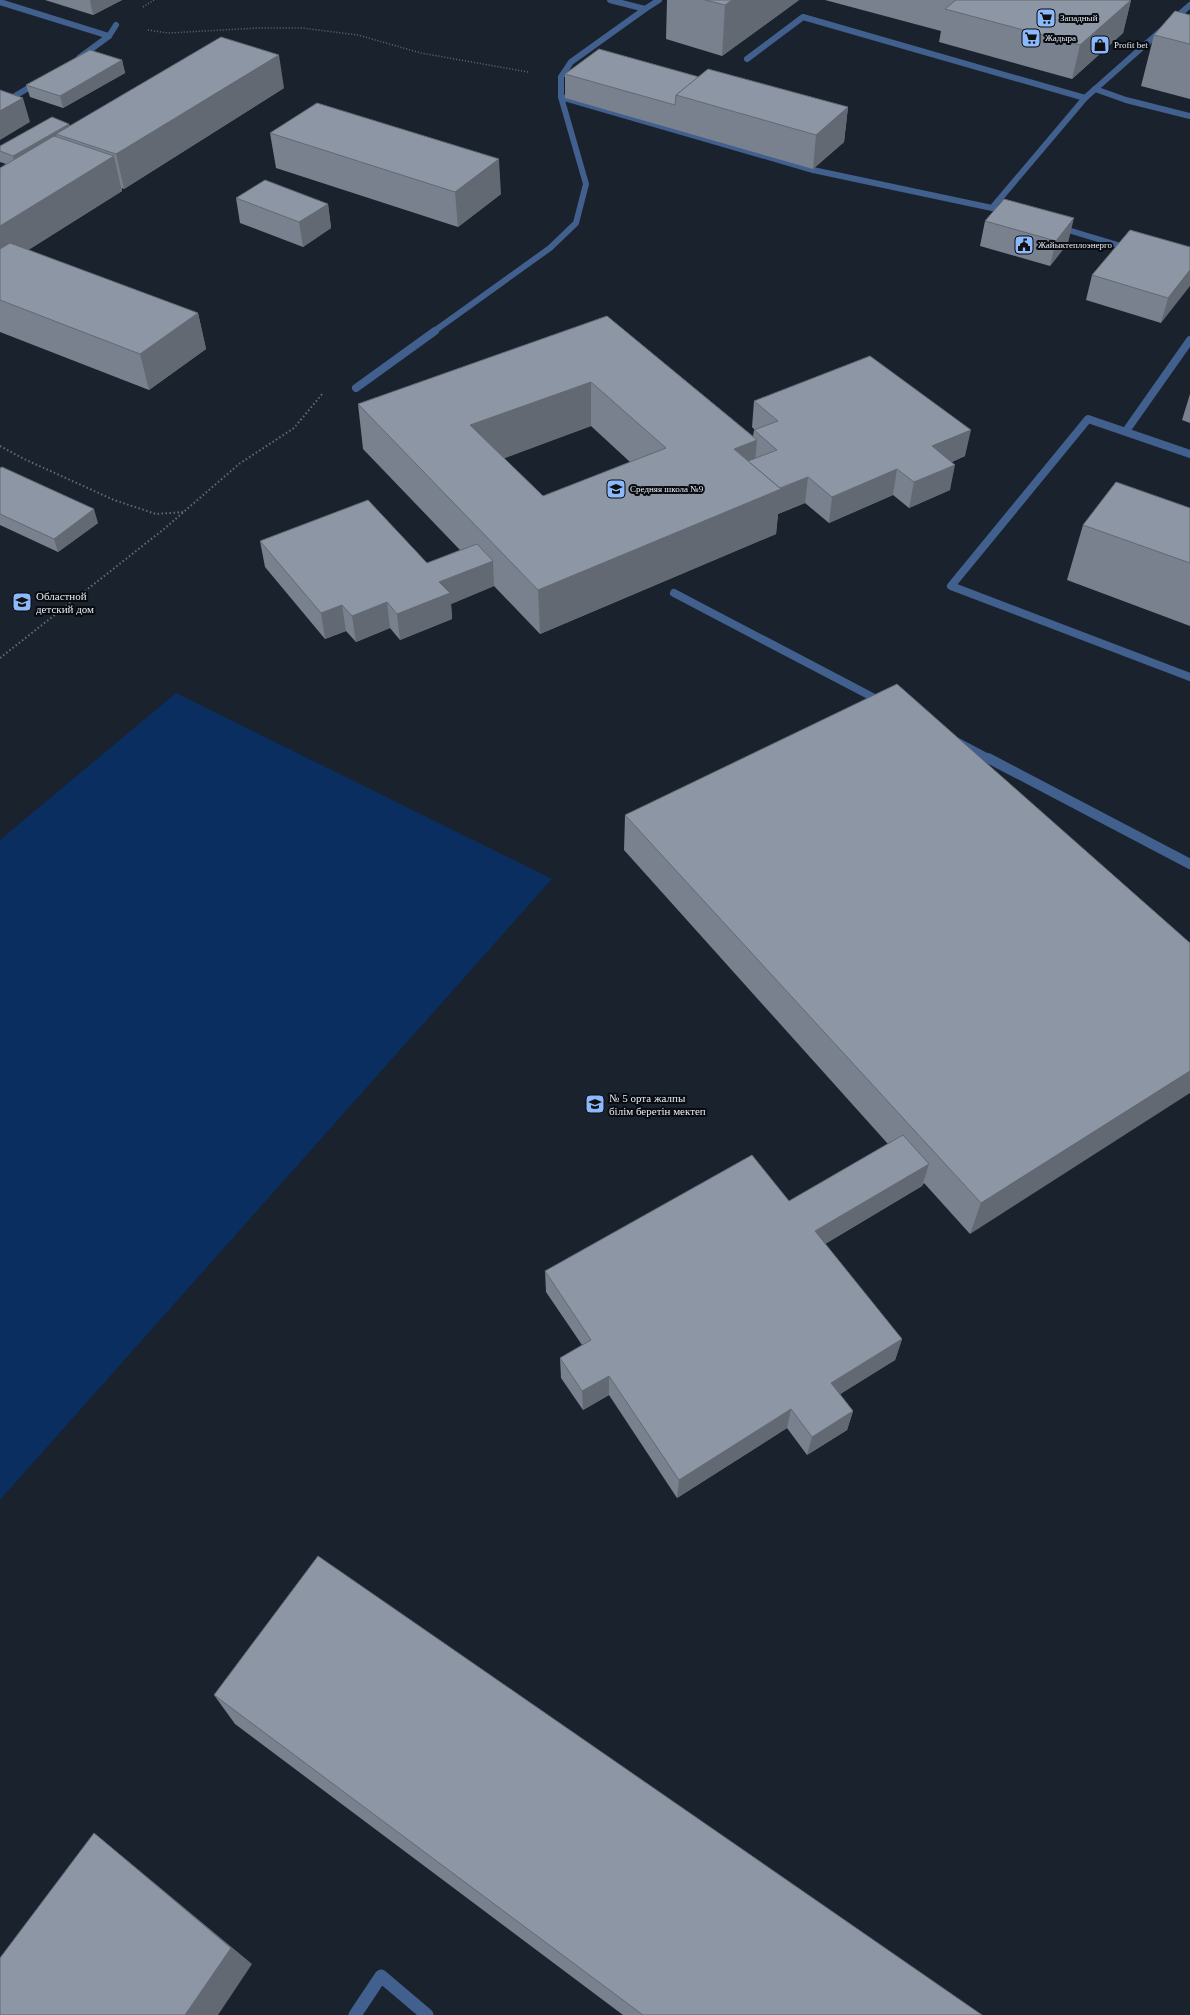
<svg xmlns="http://www.w3.org/2000/svg" width="1190" height="2015" viewBox="0 0 1190 2015" font-family="Georgia,serif">
	<rect width="100%" height="100%" fill="#1a222d"/>
	<path fill="#0a2e5f" d="M176,693L552,879L0,1500V840Z"/>
	<g fill="none" stroke-linecap="round" stroke-linejoin="round">
		<g stroke="#646c75" stroke-width="1.5" stroke-dasharray="1 2" stroke-linecap="butt">
			<path d="M143,7L154,0"/>
			<path d="M148,30L168,33L259,28H302L358,35L421,53L528,72"/>
		</g>
		<g stroke="#646c75" stroke-width="2" stroke-dasharray="1.5 2.5" stroke-linecap="butt">
			<path d="M0,446L24,459L114,500L156,514L184,512"/>
			<path d="M0,658L164,529L239,464L294,428L323,393"/>
		</g>
		<g stroke="#41608e" stroke-width="6">
			<path d="M610,0L645,9L659,0"/>
			<path d="M0,2L109,36"/>
			<path d="M79,58L109,36L116,25"/>
			<path d="M747,59L803,17L1085,98L1190,5"/>
			<path d="M1095,89L1126,100L1190,116"/>
			<path d="M561,97L813,170L992,208"/>
			<path d="M0,105L40,81"/>
			<path d="M999,209L992,208L1085,98"/>
			<path d="M1058,227L1131,249"/>
			<path d="M433,332L550,248L576,223L586,184L561,97V77L571,62L645,9"/>
		</g>
		<g stroke="#41608e" stroke-width="8">
			<path d="M356,388L435,331"/>
			<path d="M1126,431L1190,340"/>
			<path d="M1190,454L1088,419L951,586L1190,677"/>
			<path d="M674,593L882,702"/>
			<path d="M958,742L990,759"/>
		</g>
		<path stroke="#41608e" stroke-width="10" d="M988,758L1190,864"/>
		<path stroke="#41608e" stroke-width="13" d="M355,2015L381,1976L427,2015"/>
	</g>
	<g fill="#78818d" fill-rule="evenodd">
		<path d="M45,0H122L93,15Z"/>
		<path d="M667,0H799L722,56L666,39Z"/>
		<path d="M825,0H1131L1123,33L1072,79L939,42L941,31Z"/>
		<path d="M1190,15V99L1141,86L1154,35Z"/>
		<path d="M122,60L125,73L63,108L30,97L26,85Z"/>
		<path d="M565,74L699,77L848,107L844,142L813,169L565,98Z"/>
		<path d="M284,88L124,189L122,188V191L28,250L198,313L206,349L149,390L0,332V168L6,164L0,162V146L69,124L70,126Z"/>
		<path d="M270,133L501,194L458,227L276,168Z"/>
		<path d="M236,198L328,204L331,228L303,247L240,223Z"/>
		<path d="M985,221L1068,243L1050,266L980,246Z"/>
		<path d="M1190,247L1161,323L1086,300L1092,275Z"/>
		<path d="M607,316L753,436L754,430H755L752,427L754,401L965,456L952,462L950,490L909,508L893,495L829,523L805,503L778,514L776,534L540,634L494,586L451,604L452,619L400,640L390,628L356,642L346,631L325,639L265,567L260,541L427,563L460,550L363,449L358,404ZM591,426L630,462L543,496L504,458Z"/>
		<path d="M1190,394V423L1182,420Z"/>
		<path d="M0,468L98,523L58,552L0,525Z"/>
		<path d="M1190,508V626L1067,580L1083,525Z"/>
		<path d="M625,815L1190,943L970,1234L924,1183L922,1186L825,1244L902,1339L895,1360L840,1394L853,1411L847,1430L807,1455L787,1428L677,1498L609,1395L583,1410L561,1378L560,1358L582,1345L546,1292L545,1271L789,1201L888,1144L624,850Z"/>
		<path d="M214,1695L982,2015H623L235,1724Z"/>
	</g>
	<g fill="#626973">
		<path d="M90,0H122L93,15Z"/>
		<path d="M732,0H799L722,56L725,5Z"/>
		<path d="M1131,0L1123,33L1072,79L1080,45Z"/>
		<path d="M279,55L284,88L124,189L116,154Z"/>
		<path d="M122,60L125,73L63,108L60,96Z"/>
		<path d="M23,98L30,122L0,140V111Z"/>
		<path d="M848,107L844,142L813,169L816,135Z"/>
		<path d="M69,124L73,136L56,134L58,144L16,168L13,156Z"/>
		<path d="M114,156L122,191L0,268V226Z"/>
		<path d="M499,159L501,194L458,227L455,192Z"/>
		<path d="M328,204L331,228L303,247L299,222Z"/>
		<path d="M1074,218L1068,243L1050,266L1056,241Z"/>
		<path d="M1190,270V286L1161,323L1168,298Z"/>
		<path d="M198,313L206,349L149,390L140,354Z"/>
		<path d="M591,382V426L473,470L470,425Z"/>
		<path d="M971,430L965,456L927,472L932,446Z"/>
		<path d="M757,440L753,484L734,449Z"/>
		<path d="M955,465L950,490L909,508L914,482Z"/>
		<path d="M897,469L893,495L829,523L832,497Z"/>
		<path d="M808,477L805,503L778,514L776,534L540,634L538,590Z"/>
		<path d="M94,509L98,523L58,552L54,539Z"/>
		<path d="M493,561L494,586L451,604L452,619L400,640L397,614L439,582Z"/>
		<path d="M387,602L390,628L356,642L352,616Z"/>
		<path d="M342,605L346,631L325,639L321,613Z"/>
		<path d="M1190,1071V1093L970,1234L981,1203Z"/>
		<path d="M929,1164L922,1186L810,1253L815,1231Z"/>
		<path d="M902,1339L895,1360L826,1403L831,1383Z"/>
		<path d="M609,1376V1395L583,1410L582,1391Z"/>
		<path d="M791,1409L787,1428L677,1498L679,1480Z"/>
		<path d="M853,1411L847,1430L807,1455L812,1437Z"/>
		<path d="M94,1833L122,1856L252,1964L218,2015H185Z"/>
	</g>
	<g fill="#8c96a4" stroke="#626973" fill-rule="evenodd">
		<path d="M705,0H732L725,5Z"/>
		<path d="M956,0H1131L1080,45L945,9Z"/>
		<path d="M1175,11L1190,15V44L1154,35Z"/>
		<path d="M221,37L279,55L116,154L56,134Z"/>
		<path d="M599,49L699,77L676,95L675,105L565,74Z"/>
		<path d="M90,50L122,60L60,96L26,85Z"/>
		<path d="M708,69L848,107L816,135L676,95Z"/>
		<path d="M0,90L23,98L0,111Z"/>
		<path d="M317,103L499,159L455,192L270,133Z"/>
		<path d="M52,117L69,124L13,156L0,151V146Z"/>
		<path d="M54,136L114,156L0,226V168Z"/>
		<path d="M265,180L328,204L299,222L236,198Z"/>
		<path d="M1004,199L1074,218L1056,241L985,221Z"/>
		<path d="M1130,230L1190,247V270L1168,298L1092,275Z"/>
		<path d="M10,243L198,313L140,354L0,300V249Z"/>
		<path d="M607,316L757,440L734,449L781,489L538,590L358,404ZM591,382L666,448L543,496L470,425Z"/>
		<path d="M870,356L971,430L932,446L955,465L914,482L897,469L832,497L808,477L780,488L748,461L777,450L754,430L778,421L754,401Z"/>
		<path d="M2,467L94,509L54,539L0,514V468Z"/>
		<path d="M1116,482L1190,508V563L1083,525Z"/>
		<path d="M368,500L427,563L477,544L493,561L439,582L450,593L397,614L387,602L352,616L342,605L321,613L260,541Z"/>
		<path d="M897,684L1190,943V1071L981,1203L625,815Z"/>
		<path d="M903,1135L929,1164L815,1231L902,1339L831,1383L853,1411L812,1437L791,1409L679,1480L609,1376L582,1391L560,1358L591,1340L545,1271L752,1155L789,1201Z"/>
		<path d="M318,1556L982,2015H643L214,1695Z"/>
		<path d="M94,1833L231,1948L185,2015H0V1958Z"/>
	</g>
	<defs>
		<g id="supermarket-square" transform="scale(1)"><rect x="-9" y="-9" width="18" height="18" rx="4" fill="#8cb9fc" stroke="#080b10"/><path d="M-6-5.5h2.5l.6 2H6L4.5 2H-2.5L-4.4-4H-6ZM-1.5 3.2a1.3 1.3 0 1 0 .1 0ZM3 3.2a1.3 1.3 0 1 0 .1 0Z" fill="#111"/></g>
		<g id="shop-square" transform="scale(1)"><rect x="-9" y="-9" width="18" height="18" rx="4" fill="#8cb9fc" stroke="#080b10"/><path d="M-5-2.5h2.3a2.7 3.5 0 0 1 5.4 0H5L5.5 6h-11ZM-1.5-2.5h3a1.5 2.3 0 0 0-3 0Z" fill="#111"/></g>
		<g id="civic-square" transform="scale(1)"><rect x="-9" y="-9" width="18" height="18" rx="4" fill="#8cb9fc" stroke="#080b10"/><path d="M-.6-6.5H3V-4.5H.6V-3L4-1V1h2V6H-6V1h2V-1L-.6-3ZM-1.2 2.5V6h2.4V2.5Z" fill="#111"/></g>
		<g id="school-square" transform="scale(1)"><rect x="-9" y="-9" width="18" height="18" rx="4" fill="#8cb9fc" stroke="#080b10"/><path d="M0-5L7-2L0 1L-7-2ZM-4 1L0 2.5L4 1V4Q0 6-4 4Z" fill="#111"/></g>
	</defs>
	<g fill-rule="evenodd">
		<use href="#supermarket-square" x="1046" y="18"/>
		<use href="#supermarket-square" x="1031" y="38"/>
		<use href="#shop-square" x="1100" y="45"/>
		<use href="#civic-square" x="1024" y="245"/>
		<use href="#school-square" x="616" y="489"/>
		<use href="#school-square" x="22" y="602"/>
		<use href="#school-square" x="595" y="1104"/>
	</g>
	<g text-anchor="middle" stroke-width="4" stroke-linejoin="round" paint-order="stroke">
		<g font-size="9" fill="#e7edf4" stroke="#080b10" text-anchor="start">
			<text x="1060" y="21">Западный</text>
			<text x="1045" y="41">Жадыра</text>
			<text x="1114" y="48">Profit bet</text>
			<text x="1038" y="248">Жайыктеплоэнерго</text>
			<text x="630" y="492">Средняя школа №9</text>
		</g>
		<g font-size="11" fill="#e7edf4" stroke="#080b10" text-anchor="start">
			<text x="36" y="600">Областной<tspan x="36" dy="13">детский дом</tspan></text>
			<text x="609" y="1102">№ 5 орта жалпы<tspan x="609" dy="13">білім беретін мектеп</tspan></text>
		</g>
	</g>
</svg>
